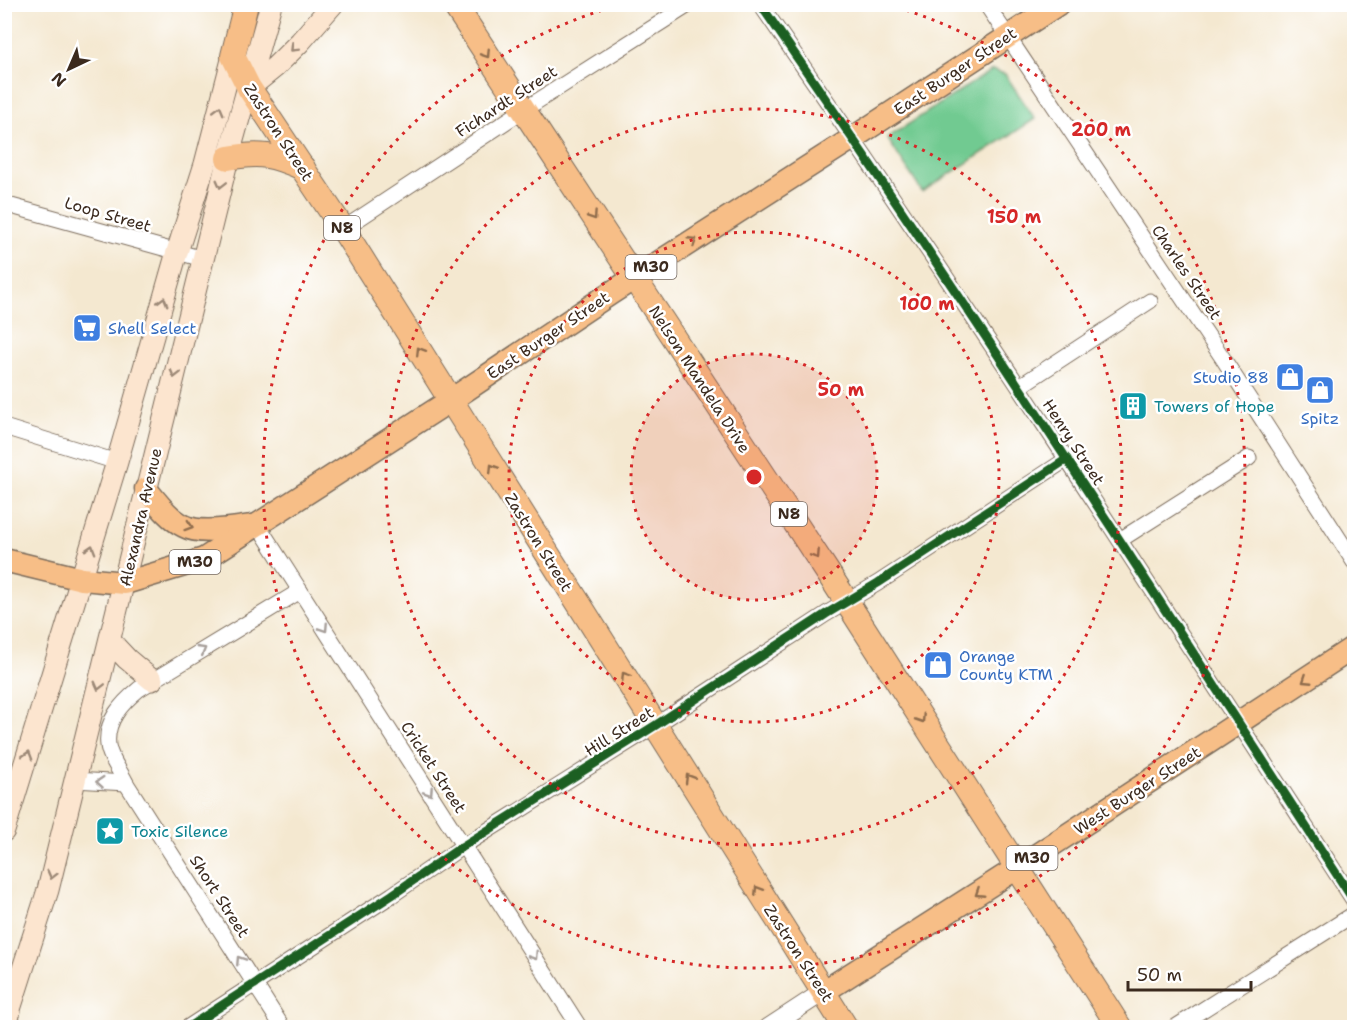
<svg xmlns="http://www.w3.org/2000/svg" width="1359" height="1032" viewBox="0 0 1359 1032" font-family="'Shantell Sans',sans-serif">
	<rect width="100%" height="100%" fill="#fff"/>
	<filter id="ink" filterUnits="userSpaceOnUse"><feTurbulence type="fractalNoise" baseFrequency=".0167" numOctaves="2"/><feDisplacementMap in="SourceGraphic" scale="12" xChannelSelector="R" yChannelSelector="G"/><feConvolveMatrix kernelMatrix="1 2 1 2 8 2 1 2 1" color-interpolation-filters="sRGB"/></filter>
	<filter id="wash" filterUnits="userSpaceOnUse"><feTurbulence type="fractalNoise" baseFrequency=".008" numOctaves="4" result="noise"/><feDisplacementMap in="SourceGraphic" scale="24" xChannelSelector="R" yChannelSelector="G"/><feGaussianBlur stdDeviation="1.35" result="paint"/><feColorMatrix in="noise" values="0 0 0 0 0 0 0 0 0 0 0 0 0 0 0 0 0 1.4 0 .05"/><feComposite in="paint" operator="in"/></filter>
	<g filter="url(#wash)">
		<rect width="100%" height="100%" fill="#f4e8d0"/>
		<path fill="#71ca91" stroke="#567a58" stroke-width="1.5" d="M992,70L1005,74L1035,119L922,192L887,138Z"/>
	</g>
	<g filter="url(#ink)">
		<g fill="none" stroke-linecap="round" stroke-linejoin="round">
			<g stroke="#7c6c5c" stroke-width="17">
				<g id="minor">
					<path d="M760,4C965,299 1159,600 1354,901"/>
					<path d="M986,4L1224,360L1354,562"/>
					<path d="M4,204L203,259"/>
					<path d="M343,229L522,111L690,4"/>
					<path d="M1020,386L1150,301"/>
					<path d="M4,427L117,462"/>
					<path d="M258,525L580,1028"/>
					<path d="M1120,540L1249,458"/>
					<path d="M75,780L126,783"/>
					<path d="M187,1028L392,895L463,846L656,725L826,614L878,583L1067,459"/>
					<path d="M283,1028L126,783C121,772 109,757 108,745C105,721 122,703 139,689L300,591"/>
					<path d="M1174,1028L1354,914"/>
				</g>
			</g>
			<g stroke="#7c6c5c" stroke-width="20">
				<path id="tertiary" d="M768,1028L823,992"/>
			</g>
			<g stroke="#7c6c5c" stroke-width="23">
				<g id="secondary">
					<path d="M249,88L275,67L300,42L333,4"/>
					<path d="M110,641L127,659L152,680"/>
					<path d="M4,831L117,462L177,252L205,164L233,56"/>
					<path d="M6,1028L11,1006L48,890L228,158L271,4"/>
				</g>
			</g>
			<g stroke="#7c6c5c" stroke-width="25">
				<g id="primary">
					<path d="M146,489C157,502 168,518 184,526C200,535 233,529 251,526"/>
					<path d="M4,560L82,579L125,583L204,559L451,400L611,293L853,138L1058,4"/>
					<path d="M823,992L1017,868L1354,647"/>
				</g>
			</g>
			<g stroke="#7c6c5c" stroke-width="26">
				<g id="trunk">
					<path d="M246,4L233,56L249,88L343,229L846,1028"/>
					<path d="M454,4L834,582L1120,1028"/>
					<path d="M228,158C261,152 273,155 303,168"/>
				</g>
			</g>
			<use href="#minor" stroke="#fff" stroke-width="15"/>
			<use href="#tertiary" stroke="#fff" stroke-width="18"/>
			<use href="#secondary" stroke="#fce5cf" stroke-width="21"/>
			<use href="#primary" stroke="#f7be87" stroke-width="22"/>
			<use href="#trunk" stroke="#f7be87" stroke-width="24"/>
			<g stroke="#fff" stroke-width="13">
				<g id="cycleway">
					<path d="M760,4C965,299 1159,600 1354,901"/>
					<path d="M187,1028L392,895L463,846L656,725L826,614L878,583L1067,459"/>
				</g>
			</g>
			<use href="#cycleway" stroke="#1b5e20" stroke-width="9"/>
		</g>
		<defs><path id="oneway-chevron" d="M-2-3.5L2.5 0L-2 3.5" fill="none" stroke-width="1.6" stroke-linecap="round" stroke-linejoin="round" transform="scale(1.5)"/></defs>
		<g stroke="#9c8876">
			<use href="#oneway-chevron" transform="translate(294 48) rotate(135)"/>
			<use href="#oneway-chevron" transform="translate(219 110) rotate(-75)"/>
			<use href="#oneway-chevron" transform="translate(221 184) rotate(104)"/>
			<use href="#oneway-chevron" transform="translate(163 301) rotate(-74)"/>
			<use href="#oneway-chevron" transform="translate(175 374) rotate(104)"/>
			<use href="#oneway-chevron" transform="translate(91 549) rotate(-73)"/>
			<use href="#oneway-chevron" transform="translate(99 686) rotate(104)"/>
			<use href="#oneway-chevron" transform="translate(28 755) rotate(-73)"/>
			<use href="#oneway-chevron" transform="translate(52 875) rotate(104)"/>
		</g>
		<g stroke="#906d4d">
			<use href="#oneway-chevron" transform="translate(486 54) rotate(57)"/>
			<use href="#oneway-chevron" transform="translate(593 216) rotate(56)"/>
			<use href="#oneway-chevron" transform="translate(693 241) rotate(-33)"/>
			<use href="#oneway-chevron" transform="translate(420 351) rotate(-122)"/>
			<use href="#oneway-chevron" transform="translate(493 468) rotate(-122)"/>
			<use href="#oneway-chevron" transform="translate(189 526) rotate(18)"/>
			<use href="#oneway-chevron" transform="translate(816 555) rotate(57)"/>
			<use href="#oneway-chevron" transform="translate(625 676) rotate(-123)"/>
			<use href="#oneway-chevron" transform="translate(1306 680) rotate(147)"/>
			<use href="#oneway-chevron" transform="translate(921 719) rotate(57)"/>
			<use href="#oneway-chevron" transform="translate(689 778) rotate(-121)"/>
			<use href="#oneway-chevron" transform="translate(758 890) rotate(-122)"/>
			<use href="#oneway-chevron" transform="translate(979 893) rotate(147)"/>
		</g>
		<g stroke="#a79f9a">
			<use href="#oneway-chevron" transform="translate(324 628) rotate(57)"/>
			<use href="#oneway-chevron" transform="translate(202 650) rotate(-31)"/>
			<use href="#oneway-chevron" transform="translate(100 782) rotate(-176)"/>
			<use href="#oneway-chevron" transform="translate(429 792) rotate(57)"/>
			<use href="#oneway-chevron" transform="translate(534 956) rotate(57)"/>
			<use href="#oneway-chevron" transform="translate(240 960) rotate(-123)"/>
		</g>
	</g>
	<circle cx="754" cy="477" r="123" fill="#d62828" fill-opacity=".12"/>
	<g fill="none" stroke="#d62828" stroke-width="3" stroke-dasharray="3 6">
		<circle cx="754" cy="477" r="123"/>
		<circle cx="754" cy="477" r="245"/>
		<circle cx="754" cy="477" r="368"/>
		<path d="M889 5A491 491 0 1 1 619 5"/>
	</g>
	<defs>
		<g id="supermarket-square" transform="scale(1.5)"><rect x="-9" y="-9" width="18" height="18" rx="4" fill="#3f7fe0" stroke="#fff"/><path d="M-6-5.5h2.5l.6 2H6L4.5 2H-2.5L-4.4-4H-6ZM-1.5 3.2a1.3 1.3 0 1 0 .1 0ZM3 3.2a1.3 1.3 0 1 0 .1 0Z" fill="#fff"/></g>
		<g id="shop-square" transform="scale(1.5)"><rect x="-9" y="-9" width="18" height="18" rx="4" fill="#3f7fe0" stroke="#fff"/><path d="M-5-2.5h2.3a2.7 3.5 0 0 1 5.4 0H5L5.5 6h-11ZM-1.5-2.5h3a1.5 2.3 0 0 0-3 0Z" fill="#fff"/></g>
		<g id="building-square" transform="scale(1.5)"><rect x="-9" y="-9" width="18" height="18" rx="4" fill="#0f9aa8" stroke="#fff"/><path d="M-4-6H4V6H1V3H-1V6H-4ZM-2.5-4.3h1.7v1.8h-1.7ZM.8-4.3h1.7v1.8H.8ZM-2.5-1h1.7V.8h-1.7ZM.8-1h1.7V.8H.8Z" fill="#fff"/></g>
		<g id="sight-square" transform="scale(1.5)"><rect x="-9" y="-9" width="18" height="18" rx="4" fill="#0f9aa8" stroke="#fff"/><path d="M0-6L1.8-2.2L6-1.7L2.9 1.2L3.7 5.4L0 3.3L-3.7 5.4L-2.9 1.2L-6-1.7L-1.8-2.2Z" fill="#fff"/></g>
	</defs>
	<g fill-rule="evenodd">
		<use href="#supermarket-square" x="87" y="328"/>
		<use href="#shop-square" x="1290" y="377"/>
		<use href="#shop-square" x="1320" y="390"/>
		<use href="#building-square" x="1133" y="406"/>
		<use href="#shop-square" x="938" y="665"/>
		<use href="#sight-square" x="110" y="831"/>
	</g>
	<g text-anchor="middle" stroke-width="5" stroke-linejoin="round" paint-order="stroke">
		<g fill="#fff" stroke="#766a62" stroke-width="1.5">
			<rect x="324" y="216" width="36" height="24" rx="4.5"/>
			<rect x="625.5" y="255" width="51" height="24" rx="4.5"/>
			<rect x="771" y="502" width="36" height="24" rx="4.5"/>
			<rect x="169.5" y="550" width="51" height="24" rx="4.5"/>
			<rect x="1006.5" y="846" width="51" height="24" rx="4.5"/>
		</g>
		<g font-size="15" font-weight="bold" fill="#3b2a1e">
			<text x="342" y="233">N8</text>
			<text x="651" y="272">M30</text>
			<text x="789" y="519">N8</text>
			<text x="195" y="567">M30</text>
			<text x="1032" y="863">M30</text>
		</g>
		<g font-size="16" fill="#3b2a1e" stroke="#fff">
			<text transform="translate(955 71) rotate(-34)" y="6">East Burger Street</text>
			<text transform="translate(506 101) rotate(-33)" y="6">Fichardt Street</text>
			<text transform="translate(279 132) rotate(57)" y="6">Zastron Street</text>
			<text transform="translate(108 214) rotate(16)" y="6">Loop Street</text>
			<text transform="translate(1187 272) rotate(56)" y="6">Charles Street</text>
			<text transform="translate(548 335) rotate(-34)" y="6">East Burger Street</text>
			<text transform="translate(700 379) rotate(57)" y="6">Nelson Mandela Drive</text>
			<text transform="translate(1074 442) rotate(57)" y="6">Henry Street</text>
			<text transform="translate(140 517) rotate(-77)" y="6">Alexandra Avenue</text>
			<text transform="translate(539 542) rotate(58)" y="6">Zastron Street</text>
			<text transform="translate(619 731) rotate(-32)" y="6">Hill Street</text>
			<text transform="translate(434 767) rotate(57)" y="6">Cricket Street</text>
			<text transform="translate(1137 790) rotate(-33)" y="6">West Burger Street</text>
			<text transform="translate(220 896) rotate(57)" y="6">Short Street</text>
			<text transform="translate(799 953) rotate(57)" y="6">Zastron Street</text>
		</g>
		<g font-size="16" fill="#366cbe" stroke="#fff" text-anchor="start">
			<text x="108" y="334">Shell Select</text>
			<text x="1269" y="383" text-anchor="end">Studio 88</text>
			<text x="1320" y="424" text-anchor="middle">Spitz</text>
			<text x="959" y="662">Orange<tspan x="959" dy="18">County KTM</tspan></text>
		</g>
		<g font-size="16" fill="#0d838f" stroke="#fff" text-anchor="start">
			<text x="1154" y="412">Towers of Hope</text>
			<text x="131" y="837">Toxic Silence</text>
		</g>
	</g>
	<circle cx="754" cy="477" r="9" fill="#d62828" stroke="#fff" stroke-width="3"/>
	<g font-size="18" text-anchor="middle" font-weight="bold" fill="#d62828" stroke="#fff" stroke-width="5" stroke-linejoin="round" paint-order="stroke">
		<text x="1101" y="136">200 m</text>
		<text x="1014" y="223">150 m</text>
		<text x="927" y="310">100 m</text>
		<text x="841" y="396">50 m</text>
	</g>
	<rect width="1359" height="1032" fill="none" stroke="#fff" stroke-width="24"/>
	<g transform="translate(69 69) rotate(224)" stroke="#ffffff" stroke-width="4.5" paint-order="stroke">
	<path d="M0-4.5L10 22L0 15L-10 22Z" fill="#3b2a1e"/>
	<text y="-9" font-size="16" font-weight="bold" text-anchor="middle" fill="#3b2a1e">N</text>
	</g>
	<path d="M1128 981v9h123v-9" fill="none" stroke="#3b2a1e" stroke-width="3"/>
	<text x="1137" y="981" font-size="18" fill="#3b2a1e" stroke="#ffffff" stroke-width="4.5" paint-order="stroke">50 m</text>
</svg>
